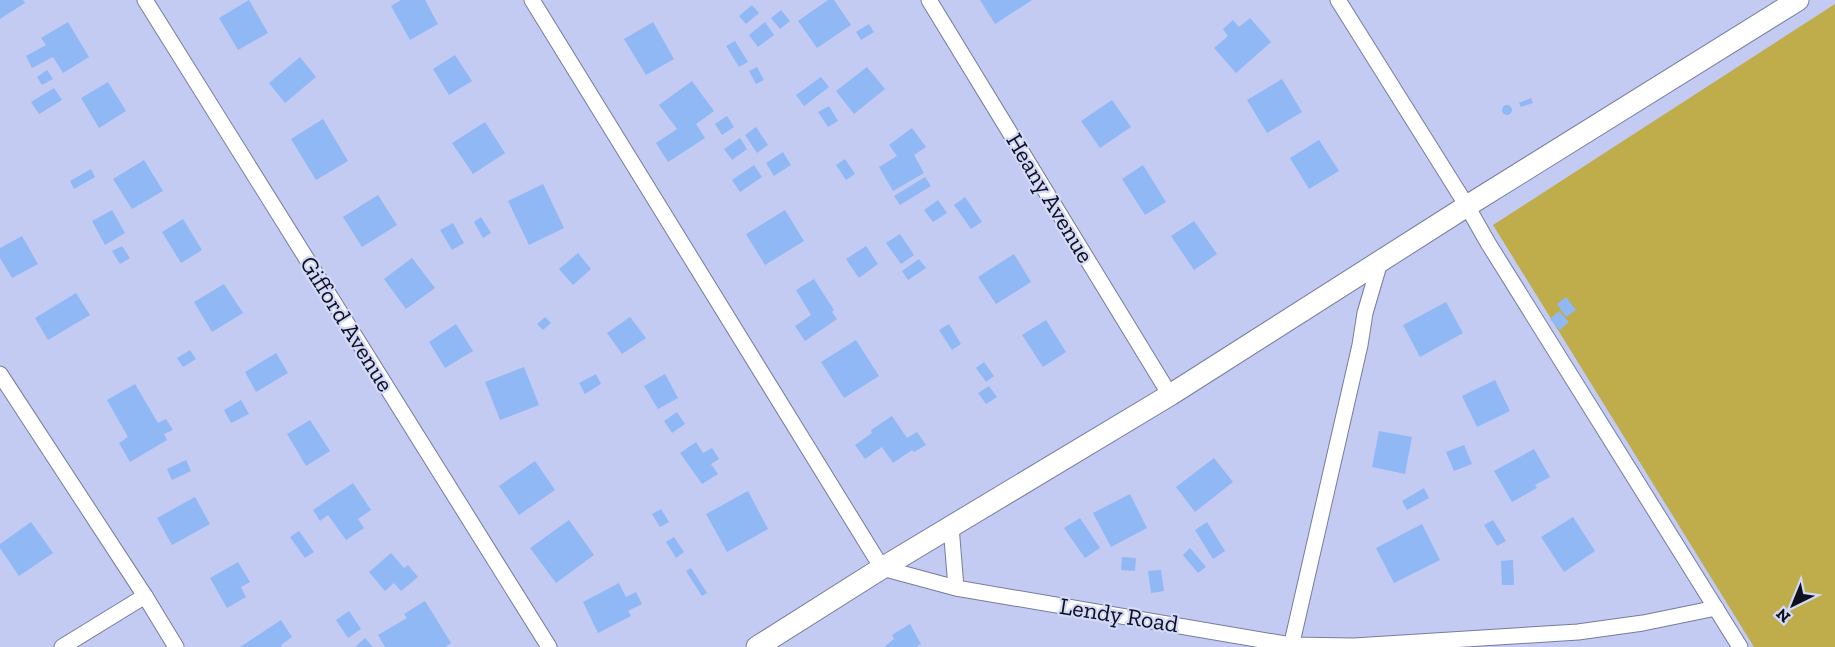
<svg xmlns="http://www.w3.org/2000/svg" width="1835" height="647" viewBox="0 0 1835 647" font-family="'Zilla Slab',serif">
	<rect width="100%" height="100%" fill="#c4cbf3"/>
	<path fill="#bfac4b" d="M1835,4V647H1754L1493,225Z"/>
	<g fill="#8fb8f5">
		<path d="M0,0H23L25,3L0,19Z"/>
		<path d="M249,0L268,33L238,50L219,18Z"/>
		<path d="M401,0H425L438,24L410,40L391,6Z"/>
		<path d="M828,0H834L851,25L817,48L798,21Z"/>
		<path d="M980,0H1032L995,24Z"/>
		<path d="M752,5L759,13L746,24L739,16Z"/>
		<path d="M781,10L790,21L780,29L771,18Z"/>
		<path d="M1250,18L1271,42L1236,73L1214,48L1228,36L1223,29L1233,20L1239,27Z"/>
		<path d="M68,22L89,57L63,73L53,57L32,68L26,56L46,45L41,38Z"/>
		<path d="M653,22L674,59L646,75L624,39Z"/>
		<path d="M765,22L774,35L758,47L749,35Z"/>
		<path d="M869,24L874,32L861,40L856,32Z"/>
		<path d="M735,41L748,62L739,67L726,46Z"/>
		<path d="M455,55L472,81L449,95L433,69Z"/>
		<path d="M300,57L316,77L285,103L269,83Z"/>
		<path d="M757,67L764,80L756,84L749,71Z"/>
		<path d="M867,67L885,89L854,114L836,91Z"/>
		<path d="M47,70L53,79L42,85L37,77Z"/>
		<path d="M821,77L829,87L804,106L796,95Z"/>
		<path d="M1282,79L1302,112L1267,133L1247,100Z"/>
		<path d="M692,81L714,111L696,124L705,138L668,162L656,143L677,129L659,105Z"/>
		<path d="M108,82L126,111L99,128L81,98Z"/>
		<path d="M54,88L62,100L39,114L31,102Z"/>
		<path d="M1531,98L1533,103L1521,107L1519,103Z"/>
		<path d="M1112,100L1131,127L1100,148L1081,121Z"/>
		<circle cx="1507" cy="110" r="5"/>
		<path d="M829,106L838,121L828,127L818,112Z"/>
		<path d="M727,116L734,127L722,135L715,124Z"/>
		<path d="M323,119L348,161L316,180L291,139Z"/>
		<path d="M485,122L505,153L473,174L452,143Z"/>
		<path d="M756,127L768,145L757,153L745,135Z"/>
		<path d="M912,128L926,147L914,155L924,173L893,191L879,167L897,156L889,145Z"/>
		<path d="M740,138L747,149L732,160L724,149Z"/>
		<path d="M1319,140L1339,171L1309,189L1290,158Z"/>
		<path d="M783,152L791,165L774,176L766,163Z"/>
		<path d="M845,159L855,174L846,180L836,165Z"/>
		<path d="M144,160L163,191L132,209L113,179Z"/>
		<path d="M754,165L762,177L740,192L732,180Z"/>
		<path d="M1143,165L1166,202L1145,215L1122,179Z"/>
		<path d="M91,169L95,177L74,189L70,181Z"/>
		<path d="M925,177L931,186L900,205L894,196Z"/>
		<path d="M543,184L564,228L529,245L508,201Z"/>
		<path d="M378,195L397,225L362,247L343,217Z"/>
		<path d="M965,197L982,222L971,229L954,205Z"/>
		<path d="M938,200L947,213L933,222L924,210Z"/>
		<path d="M112,210L125,233L105,245L92,221Z"/>
		<path d="M785,210L804,241L765,265L746,234Z"/>
		<path d="M481,217L491,233L483,238L474,222Z"/>
		<path d="M183,219L202,250L181,263L162,232Z"/>
		<path d="M1194,221L1217,254L1194,270L1171,236Z"/>
		<path d="M453,223L464,243L452,250L440,230Z"/>
		<path d="M900,234L914,255L901,264L886,243Z"/>
		<path d="M22,236L38,264L12,278L0,258V248Z"/>
		<path d="M122,246L130,258L120,264L112,251Z"/>
		<path d="M866,246L878,264L859,278L846,259Z"/>
		<path d="M578,253L591,269L573,285L559,269Z"/>
		<path d="M1014,254L1031,282L996,304L978,277Z"/>
		<path d="M412,258L435,288L406,309L384,279Z"/>
		<path d="M919,259L926,268L908,280L902,271Z"/>
		<path d="M814,279L834,310L832,312L837,319L805,341L795,326L811,315L796,290Z"/>
		<path d="M224,284L243,313L212,332L194,302Z"/>
		<path d="M76,293L90,315L48,340L35,318Z"/>
		<path d="M1566,297L1576,310L1566,317L1557,304Z"/>
		<path d="M1446,302L1463,333L1420,357L1403,325Z"/>
		<path d="M1559,311L1569,322L1560,330L1550,319Z"/>
		<path d="M545,317L551,323L543,330L537,324Z"/>
		<path d="M630,317L646,338L622,354L607,333Z"/>
		<path d="M1046,320L1066,352L1043,367L1022,335Z"/>
		<path d="M456,324L473,351L445,368L429,342Z"/>
		<path d="M949,324L961,344L952,350L939,330Z"/>
		<path d="M856,340L879,376L844,398L821,362Z"/>
		<path d="M190,350L196,359L183,367L177,358Z"/>
		<path d="M276,353L288,373L256,392L245,372Z"/>
		<path d="M984,362L994,376L986,382L976,368Z"/>
		<path d="M524,367L539,405L500,420L485,382Z"/>
		<path d="M596,374L601,384L585,394L579,383Z"/>
		<path d="M665,374L678,398L658,409L644,386Z"/>
		<path d="M1495,380L1510,411L1477,427L1462,396Z"/>
		<path d="M135,384L158,423L166,419L173,430L164,434L167,440L130,462L119,443L128,437L107,400Z"/>
		<path d="M989,386L997,397L986,404L978,393Z"/>
		<path d="M241,400L249,414L231,423L224,410Z"/>
		<path d="M677,412L685,424L672,433L664,421Z"/>
		<path d="M892,416L907,438L917,432L926,445L914,452L912,450L893,463L882,447L865,459L855,445L872,433L871,430Z"/>
		<path d="M310,420L330,451L306,466L287,434Z"/>
		<path d="M1379,431L1412,437L1405,474L1372,467Z"/>
		<path d="M696,442L703,453L712,448L719,459L711,464L718,474L702,484L680,453Z"/>
		<path d="M1464,445L1472,464L1454,471L1446,452Z"/>
		<path d="M1534,449L1550,477L1535,485L1537,488L1512,502L1494,471Z"/>
		<path d="M1214,458L1233,482L1195,512L1176,487Z"/>
		<path d="M186,460L191,471L172,480L167,469Z"/>
		<path d="M535,461L555,490L519,515L499,486Z"/>
		<path d="M353,483L371,510L358,519L364,528L346,540L328,515L320,521L313,510Z"/>
		<path d="M1424,488L1429,498L1407,510L1402,501Z"/>
		<path d="M748,491L768,529L727,552L706,514Z"/>
		<path d="M1130,494L1147,528L1111,547L1093,513Z"/>
		<path d="M195,497L210,524L172,545L157,518Z"/>
		<path d="M661,509L669,522L660,527L652,514Z"/>
		<path d="M1573,517L1595,551L1564,572L1541,537Z"/>
		<path d="M1080,518L1100,548L1085,558L1064,528Z"/>
		<path d="M569,520L594,555L556,583L530,548Z"/>
		<path d="M1493,520L1506,541L1497,546L1484,525Z"/>
		<path d="M31,522L53,553L19,576L0,548V544Z"/>
		<path d="M1207,522L1225,551L1213,559L1195,530Z"/>
		<path d="M1422,524L1440,560L1394,583L1376,548Z"/>
		<path d="M299,531L314,552L305,558L290,537Z"/>
		<path d="M674,537L684,552L676,558L666,542Z"/>
		<path d="M1190,548L1206,567L1198,573L1183,555Z"/>
		<path d="M391,553L404,568L408,565L418,577L401,591L394,583L385,591L369,572Z"/>
		<path d="M1122,557L1136,558L1135,571L1121,570Z"/>
		<path d="M1513,560L1514,585H1502L1501,561Z"/>
		<path d="M238,562L250,582L241,587L246,597L227,608L210,578Z"/>
		<path d="M691,568L707,593L702,596L686,571Z"/>
		<path d="M1161,570L1164,591L1151,593L1148,571Z"/>
		<path d="M619,583L626,597L636,592L642,604L628,611L631,616L598,633L583,602Z"/>
		<path d="M425,601L451,643L445,647H385L378,635L407,618L404,614Z"/>
		<path d="M349,611L361,629L348,638L336,620Z"/>
		<path d="M281,620L292,637L281,645L282,647H240Z"/>
		<path d="M910,624L921,644L916,647H884L894,639L892,635Z"/>
		<path d="M365,638L373,647H355Z"/>
	</g>
	<g fill="none" stroke-linecap="round" stroke-linejoin="round">
		<g stroke="#767ca0" stroke-width="17">
			<g id="street">
				<path d="M145,0L549,647"/>
				<path d="M532,0L882,568L956,588L1291,645L1354,646L1578,632L1643,623L1716,608"/>
				<path d="M929,0L1170,395"/>
				<path d="M1338,0L1467,206L1488,243L1740,647"/>
				<path d="M0,374L145,596L176,647"/>
				<path d="M951,526L956,588"/>
				<path d="M62,647L145,596"/>
				<path d="M1291,647L1360,345L1365,313L1380,262"/>
			</g>
		</g>
		<g stroke="#767ca0" stroke-width="23">
			<path id="secondary" d="M757,647L882,568L1170,395L1467,206L1798,0"/>
		</g>
		<use href="#street" stroke="#fff" stroke-width="15"/>
		<use href="#secondary" stroke="#fff" stroke-width="21"/>
	</g>
	<g text-anchor="middle" stroke-width="4.5" stroke-linejoin="round" paint-order="stroke">
		<g font-size="24" fill="#0e101d" stroke="#d3d9f9">
			<text transform="translate(1050 198) rotate(59)" y="8">Heany Avenue</text>
			<text transform="translate(347 324) rotate(58)" y="8">Gifford Avenue</text>
			<text transform="translate(1119 615) rotate(9)" y="8">Lendy Road</text>
		</g>
	</g>
	<g transform="translate(1793 605) rotate(223)" stroke="#d3d9f9" stroke-width="4.5" paint-order="stroke">
	<path d="M0-4.5L10 22L0 15L-10 22Z" fill="#0e101d"/>
	<text y="-9" font-size="16" font-weight="bold" text-anchor="middle" fill="#0e101d">N</text>
	</g>
</svg>
